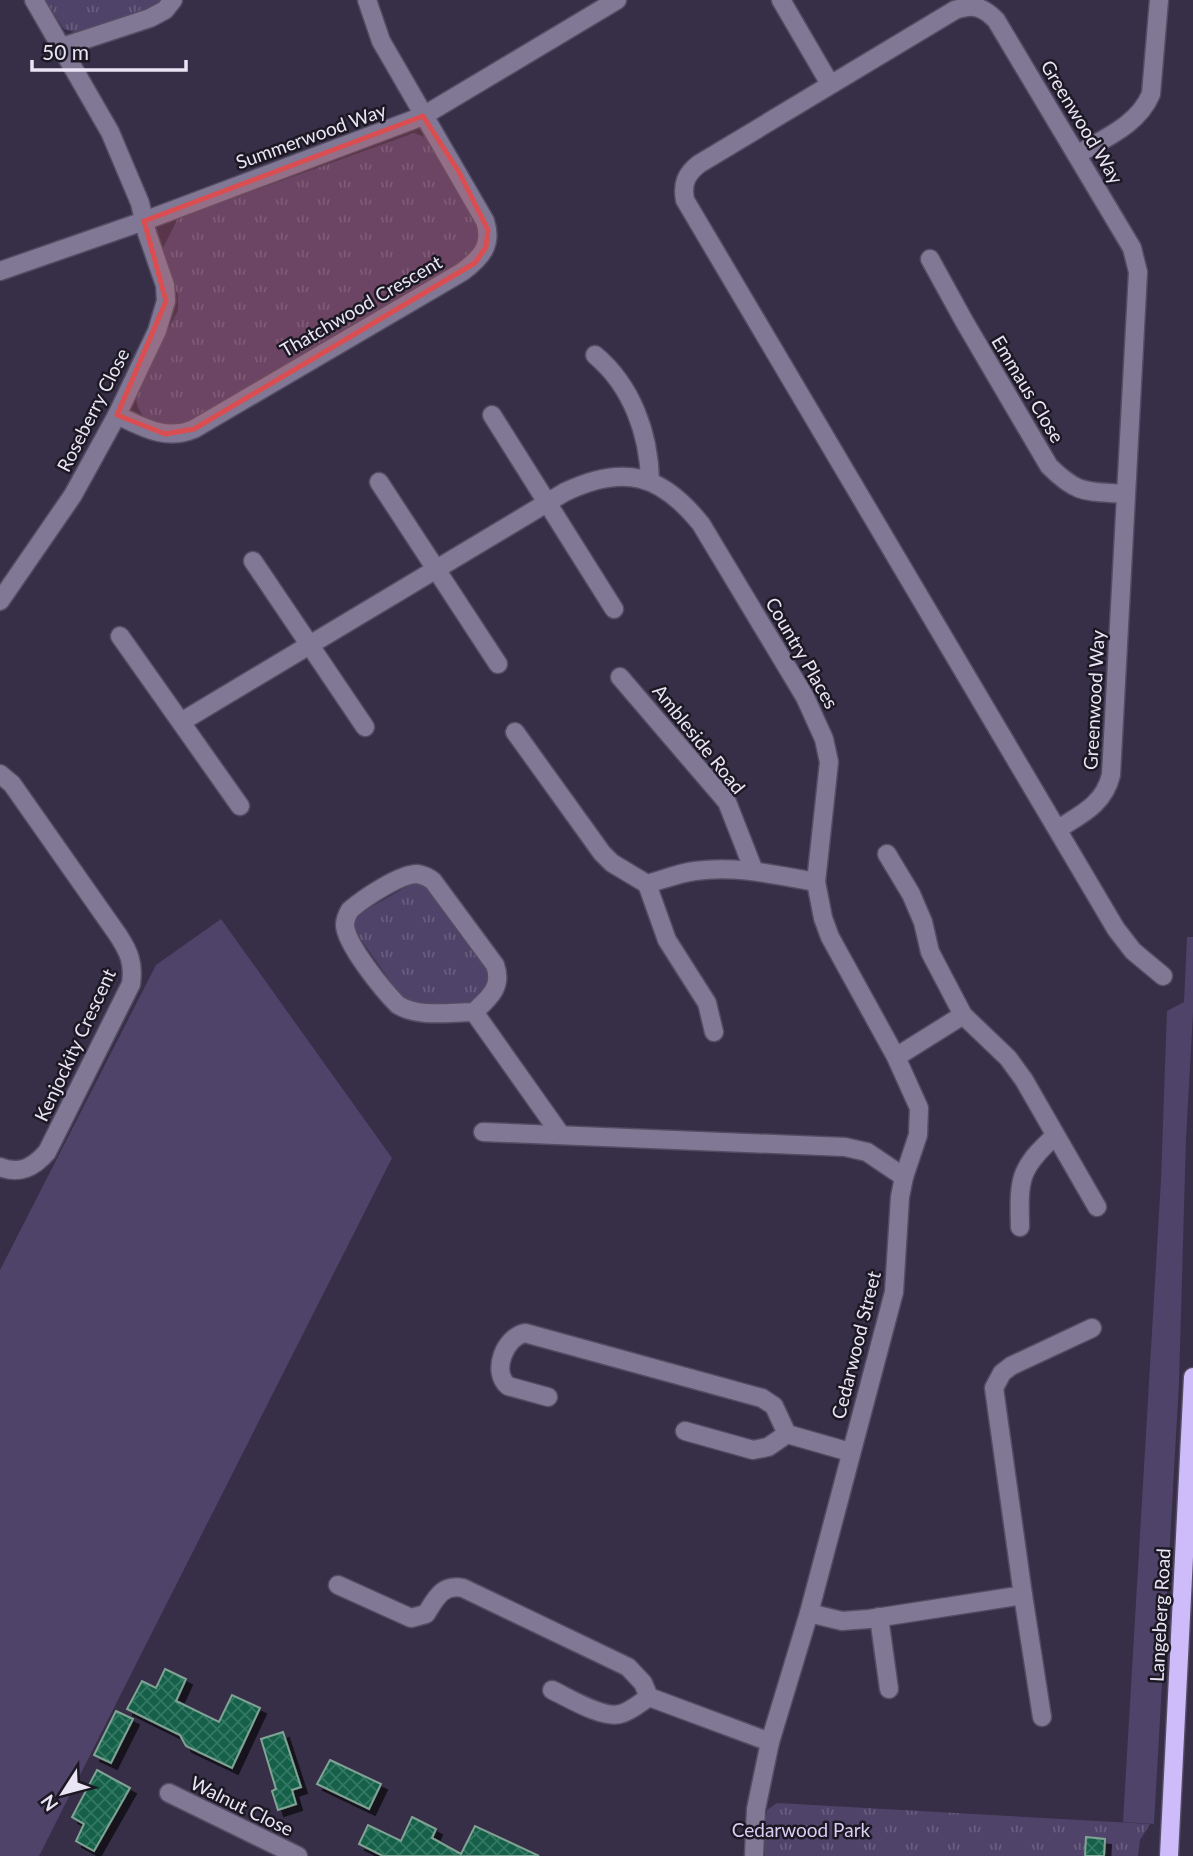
<svg xmlns="http://www.w3.org/2000/svg" width="1193" height="1856" viewBox="0 0 1193 1856" font-family="Lato,sans-serif">
	<defs>
		<pattern id="park-tufts" width="24" height="20" patternUnits="userSpaceOnUse" patternTransform="scale(1.75)"><rect width="24" height="20" fill="#504369"/><path d="M3 7l-1-3M5 7V3M7 7l1-3M15 17l-1-3M17 17v-4M19 17l1-3" fill="none" stroke="#695e7f"/></pattern>
		<pattern id="building-cross-hatch" width="8" height="8" patternUnits="userSpaceOnUse" patternTransform="scale(1.75)"><rect width="8" height="8" fill="#136149"/><path d="M0 0l8 8M0 8l8-8" fill="none" stroke="#357864"/></pattern>
		<filter id="shadow"><feDropShadow dx="6" dy="6" stdDeviation="0" flood-color="#0009"/></filter>
	</defs>
	<rect width="100%" height="100%" fill="#372f47"/>
	<g fill="#504369">
		<path d="M221,919L392,1158L39,1856H0V1270L156,965Z"/>
		<path d="M1187,937H1193V1013L1186,1138L1179,1382L1154,1824L1123,1822L1161,1180L1167,1011L1184,1002Z"/>
	</g>
	<g fill="url(#park-tufts)">
		<path d="M44,0H164L159,4L78,33L64,29Z"/>
		<path d="M414,133L427,138L480,225L483,235L473,254L190,422C167,428 136,426 136,395L178,310V296L162,250L178,218Z"/>
		<path d="M415,882L426,884L490,970L492,982L472,1003L463,1005H413L403,999L357,934L354,921L357,915Z"/>
		<path d="M777,1803L1150,1824L1140,1840L1138,1856H765L764,1837L767,1810Z"/>
	</g>
	<g fill="url(#building-cross-hatch)" stroke="#80a394" stroke-width="2" filter="url(#shadow)">
		<path d="M165,1669L186,1679L176,1701L219,1722L232,1695L260,1708L232,1768L186,1746L180,1735L127,1709L142,1681L156,1688Z"/>
		<path d="M116,1711L133,1719L111,1763L94,1755Z"/>
		<path d="M283,1732L301,1787L292,1790L296,1804L278,1810L272,1791L276,1789L261,1739Z"/>
		<path d="M330,1760L381,1784L369,1809L317,1784Z"/>
		<path d="M97,1770L130,1788L94,1851L76,1841L84,1824L72,1817Z"/>
		<path d="M412,1817L436,1829L432,1838L461,1854L475,1826L539,1856H383L359,1844L368,1825L401,1841Z"/>
		<path d="M1086,1837L1105,1839L1104,1856H1085Z"/>
	</g>
	<g fill="none" stroke-linecap="round" stroke-linejoin="round">
		<g stroke="#534c63" stroke-width="21">
			<g id="minor">
				<path d="M781,0L830,84"/>
				<path d="M62,47L150,18L165,10L173,0"/>
				<path d="M1078,154C1105,138 1138,125 1151,94L1159,0"/>
				<path d="M930,259L964,321L1049,466C1078,495 1086,491 1125,494"/>
				<path d="M0,271L144,221L423,116L617,0"/>
				<path d="M595,355C632,386 649,434 650,481"/>
				<path d="M117,415C143,427 165,441 194,429L462,272C481,258 493,245 485,221L381,41L367,0"/>
				<path d="M492,415L614,609"/>
				<path d="M379,482L498,664"/>
				<path d="M253,561L365,727"/>
				<path d="M0,601L73,495L117,415L157,331L166,301L165,285L147,233L140,203L110,132L34,0"/>
				<path d="M120,636L240,806"/>
				<path d="M620,677L727,802L754,871"/>
				<path d="M181,722L565,492C624,464 661,474 701,524L805,697L824,739L829,762L816,882L823,918L830,937L896,1057L919,1108L918,1135L904,1177"/>
				<path d="M515,732L602,853L612,863L647,884C662,880 679,873 695,871C736,865 776,875 816,882"/>
				<path d="M0,774L12,784L118,935C129,952 134,963 131,984L47,1152C34,1167 20,1175 0,1167"/>
				<path d="M1058,829C1082,814 1104,804 1111,775L1138,272L1132,248L996,20C982,6 973,4 955,10L699,164C686,174 682,184 685,200L1116,929L1133,951L1163,976"/>
				<path d="M887,854L911,894L923,922L930,952L963,1015L1008,1058L1024,1080L1097,1207"/>
				<path d="M647,884L667,940L707,1003L714,1032"/>
				<path d="M474,1012C449,1012 420,1018 398,1005C384,991 346,945 345,925C345,919 347,915 350,910C364,898 400,874 417,874C424,875 428,877 433,881L495,965C503,987 489,998 474,1012L561,1135"/>
				<path d="M896,1057L963,1015"/>
				<path d="M483,1132L845,1147L867,1152L904,1177L900,1197L894,1292L809,1613L770,1742L756,1809L754,1856"/>
				<path d="M1020,1227C1019,1180 1018,1169 1055,1136"/>
				<path d="M548,1397L508,1386C491,1371 505,1337 525,1333L762,1398L774,1406L787,1434L850,1452"/>
				<path d="M685,1431L753,1450L768,1447L787,1434"/>
				<path d="M338,1585L411,1618L426,1614C436,1598 442,1584 463,1588L628,1667L643,1683L649,1697L770,1742"/>
				<path d="M1023,1595L1042,1717"/>
				<path d="M809,1613L842,1621L869,1619L1023,1595L994,1388L1002,1373L1011,1366L1092,1328"/>
				<path d="M879,1617L889,1689"/>
				<path d="M552,1690C569,1698 603,1719 620,1714C630,1712 640,1703 649,1697"/>
				<path d="M169,1793L298,1856"/>
			</g>
		</g>
		<g stroke="#534c63" stroke-width="21">
			<path id="major" d="M1169,1856L1193,1377"/>
		</g>
		<use href="#minor" stroke="#817896" stroke-width="18"/>
		<use href="#major" stroke="#cebbf9" stroke-width="18"/>
	</g>
	<path fill="#da4e51" fill-opacity="0.2" stroke="#da4e51" stroke-width="5" stroke-linejoin="round" d="M423,116L459,172L488,230L486,247L475,263L194,429L165,434L117,415L166,301L144,221Z"/>
	<g text-anchor="middle" stroke-width="5" stroke-linejoin="round" paint-order="stroke">
		<g font-size="19" fill="#e9e5f5" stroke="#1d1924">
			<text transform="translate(1082 122) rotate(59)" y="7">Greenwood Way</text>
			<text transform="translate(311 136) rotate(-20)" y="7">Summerwood Way</text>
			<text transform="translate(361 306) rotate(-30)" y="7">Thatchwood Crescent</text>
			<text transform="translate(1028 389) rotate(59)" y="7">Emmaus Close</text>
			<text transform="translate(93 410) rotate(-63)" y="7">Roseberry Close</text>
			<text transform="translate(802 653) rotate(60)" y="7">Country Places</text>
			<text transform="translate(1094 700) rotate(-87)" y="7">Greenwood Way</text>
			<text transform="translate(699 739) rotate(51)" y="7">Ambleside Road</text>
			<text transform="translate(75 1045) rotate(-65)" y="7">Kenjockity Crescent</text>
			<text transform="translate(856 1345) rotate(-76)" y="7">Cedarwood Street</text>
			<text transform="translate(1160 1615) rotate(-87)" y="7">Langeberg Road</text>
			<text transform="translate(242 1806) rotate(26)" y="7">Walnut Close</text>
		</g>
		<g font-size="19" fill="#d9cef4" stroke="#1d1924">
			<text x="801" y="1837">Cedarwood Park</text>
		</g>
	</g>
	<g transform="translate(63 1793) rotate(234)" stroke="#1d1924" stroke-width="5" paint-order="stroke">
	<path d="M0-5L12 26L0 18L-12 26Z" fill="#e9e5f5"/>
	<text y="-10" font-size="19" font-weight="bold" text-anchor="middle" fill="#e9e5f5">N</text>
	</g>
	<path d="M32 60v10h154v-10" fill="none" stroke="#e9e5f5" stroke-width="3.5"/>
	<text x="42" y="60" font-size="21" fill="#e9e5f5" stroke="#1d1924" stroke-width="5" paint-order="stroke">50 m</text>
</svg>
